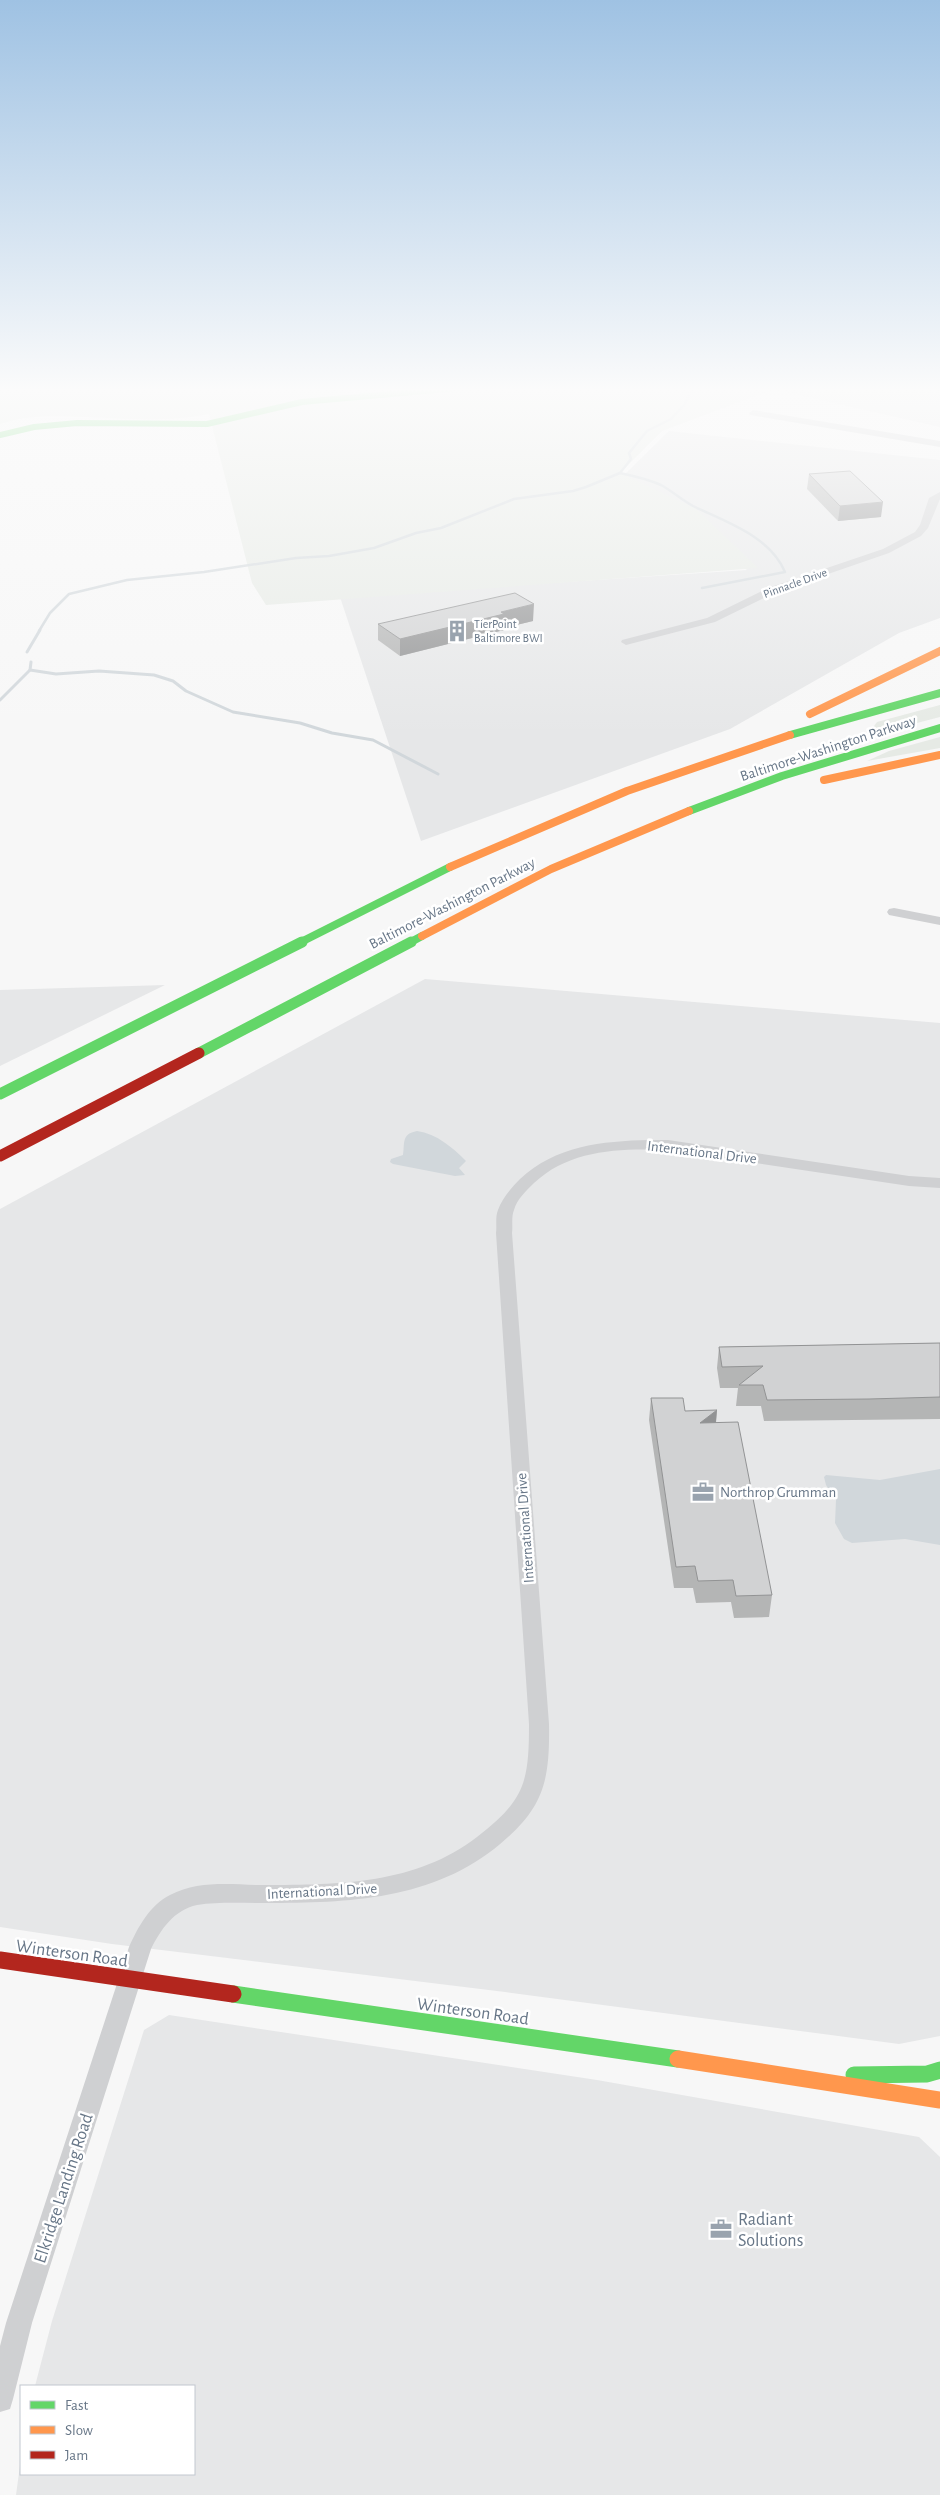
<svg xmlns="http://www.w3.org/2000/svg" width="940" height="2495" viewBox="0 0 940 2495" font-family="'Alegreya Sans',sans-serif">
	<rect width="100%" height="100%" fill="#f7f7f7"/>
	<g fill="#e6e7e8">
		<path d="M763,387H940V427Z"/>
		<path d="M669,431L940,460V618L899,633L730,729L421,841L340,597L747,570L620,479Z"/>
		<path d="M425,979L940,1023V2036L899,2044L505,1992L112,1944L0,1927V1209Z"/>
		<path d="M165,985L0,1066V990Z"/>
		<path d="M169,2015L597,2080L919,2137L940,2157V2495H16L21,2458V2474H194V2386H35L52,2321L144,2030Z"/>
	</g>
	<g fill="#e6eae5">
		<path d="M0,387H779L662,431L620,473L696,509L758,568L266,605L252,583L209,414C169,422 127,419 87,417C57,416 29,414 0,424Z"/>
		<path d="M940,705V717L867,736L877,722Z"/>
		<path d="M940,737V748L867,761L889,751Z"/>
	</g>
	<g fill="#d1d7db">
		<path d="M417,1131C437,1134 452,1147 466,1161L459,1168L465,1175L455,1176L393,1164L390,1162L391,1159L403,1155C405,1143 401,1134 417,1131Z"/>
		<path d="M940,1469V1545L905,1539L852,1543L844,1539L835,1523L836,1500L826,1485L824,1477L826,1475L880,1480Z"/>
	</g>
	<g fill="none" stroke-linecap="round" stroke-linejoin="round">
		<g stroke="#d1d7db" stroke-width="2.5">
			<path d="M620,473C634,476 648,479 661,485C672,491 682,500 693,506C726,522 770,536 785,572L702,588"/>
			<path d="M39,631L50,613L69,594L127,580L204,572L296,558L329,556L374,548L416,533L441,528L514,499L573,491L586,487L620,473L631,459L629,453L647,431L671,419L685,404L690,392L706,387"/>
		</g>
		<g stroke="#d1d7db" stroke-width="3">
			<path d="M27,652L40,630"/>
			<path d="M30,670L56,674L99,671L154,675L173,681L186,691L233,712L300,723L332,733L373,740L438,774"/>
			<path d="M0,700L30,670L31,662"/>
		</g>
		<g fill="#cfd0d2" fill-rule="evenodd">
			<path d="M753,410L940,441V447L750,415L749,413Z"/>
			<path d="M940,492V499L928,528L921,536L889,553L776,592L715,622L626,645L621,642L622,640L707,618L768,588L883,549L915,532L920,525L929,498Z"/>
			<path d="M894,908L940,917V925L889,915L887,912L889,909Z"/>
			<path d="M649,1140H668L909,1176L940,1178V1188L909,1186L668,1150C621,1148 570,1149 534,1183C526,1191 517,1199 514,1210C511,1217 513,1226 512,1233L549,1724C550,1784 543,1810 494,1849C426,1902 340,1903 258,1903C237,1903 217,1902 197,1905C174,1910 161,1929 151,1949L32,2323L13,2399L10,2409L0,2412V2346L6,2323L129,1947C138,1927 150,1905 170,1895C197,1881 227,1884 256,1885C332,1885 414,1886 477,1837C525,1800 529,1782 529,1724L496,1233C497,1226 495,1217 498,1210C502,1199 511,1188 520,1179C555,1146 602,1141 649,1140Z"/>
		</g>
		<path stroke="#63d668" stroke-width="6" d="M0,435L34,427L77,423L207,424L302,402L469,387"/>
		<g stroke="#63d668" stroke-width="8">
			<path d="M790,735L940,693"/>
			<path d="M689,811L782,776L940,728"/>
			<path d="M299,943L450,867"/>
			<path d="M409,943L422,936"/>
		</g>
		<g stroke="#63d668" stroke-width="11">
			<path d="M199,1053L411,942"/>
			<path d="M0,1094L302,942"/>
		</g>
		<g stroke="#63d668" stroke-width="17">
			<path d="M233,1994L678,2059"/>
			<path d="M854,2075L927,2074L940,2070"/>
		</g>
		<g stroke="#ff974d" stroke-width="8">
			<path d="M810,714L940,651"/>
			<path d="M824,780L940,755"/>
			<path d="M450,867L627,791L790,735"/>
			<path d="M422,936L551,869L689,811"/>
		</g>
		<path stroke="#ff974d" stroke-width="17" d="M678,2059L940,2100"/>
		<path stroke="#b3261e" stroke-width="11" d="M0,1156L199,1053"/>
		<path stroke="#b3261e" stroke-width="17" d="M0,1960L233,1994"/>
	</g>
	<g fill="#b4b5b5">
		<path d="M809,474L881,517L838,521L807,489Z"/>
		<path d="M533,621L504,628V630L400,656L378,640V624Z"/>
		<path d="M940,1343V1419L764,1421L761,1406H736L738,1388H720L717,1368L719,1347Z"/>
		<path d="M651,1398L685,1411L717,1410L716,1423L772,1595L769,1617L734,1618L731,1602L696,1603L693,1588H674L649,1420Z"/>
	</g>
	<g fill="#929394">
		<path d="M883,502L881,517L838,521L840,506Z"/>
		<path d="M534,604L533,621L504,628V630L400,656V639L501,612Z"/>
		<path d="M717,1410L715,1431L700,1423Z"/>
	</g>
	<g fill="#d1d2d3" stroke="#929394">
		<path d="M850,471L883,502L840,506L809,474Z"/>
		<path d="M515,593L534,604L501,612L504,614L400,639L378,624Z"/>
		<path d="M940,1343V1397L869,1399L767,1400L763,1385H739L763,1366L722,1367L719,1347Z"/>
		<path d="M651,1398H683L685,1411L717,1410L700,1423L738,1422L772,1595L736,1596L733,1580L698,1581L695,1566L676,1567Z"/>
	</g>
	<linearGradient id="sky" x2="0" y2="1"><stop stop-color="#9fc2e3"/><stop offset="0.53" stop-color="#fbfbfb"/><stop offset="1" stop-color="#fbfbfb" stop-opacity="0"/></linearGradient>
	<rect width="940" height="736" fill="url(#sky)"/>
	<defs>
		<g id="building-bare" transform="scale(1.725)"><path d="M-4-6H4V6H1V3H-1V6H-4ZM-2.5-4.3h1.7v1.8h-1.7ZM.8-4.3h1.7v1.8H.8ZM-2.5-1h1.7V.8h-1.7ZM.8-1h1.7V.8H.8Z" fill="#99a3ae" stroke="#fff" stroke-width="2.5" paint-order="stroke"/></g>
		<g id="office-bare" transform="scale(1.725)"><path d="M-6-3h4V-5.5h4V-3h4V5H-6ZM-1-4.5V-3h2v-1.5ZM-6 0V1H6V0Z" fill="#99a3ae" stroke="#fff" stroke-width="2.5" paint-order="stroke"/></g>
	</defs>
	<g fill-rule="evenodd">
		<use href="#building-bare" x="457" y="631"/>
		<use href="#office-bare" x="703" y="1492"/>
		<use href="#office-bare" x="721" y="2229"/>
	</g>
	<g text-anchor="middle" stroke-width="5" stroke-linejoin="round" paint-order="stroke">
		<g font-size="12" fill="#677687" stroke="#fff">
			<text transform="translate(795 583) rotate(-20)" y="4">Pinnacle Drive</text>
		</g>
		<g font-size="12" fill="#677687" stroke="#fff" text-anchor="start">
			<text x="474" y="628">TierPoint<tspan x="474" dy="14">Baltimore BWI</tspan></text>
		</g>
		<g font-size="15" fill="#677687" stroke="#fff">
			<text transform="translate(828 748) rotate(-18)" y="5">Baltimore-Washington Parkway</text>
			<text transform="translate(452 903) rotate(-27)" y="5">Baltimore-Washington Parkway</text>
			<text transform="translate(702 1152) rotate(7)" y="5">International Drive</text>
			<text transform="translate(525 1528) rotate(-94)" y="5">International Drive</text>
			<text transform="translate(322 1891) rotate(-3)" y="5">International Drive</text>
		</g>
		<g font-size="15" fill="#677687" stroke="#fff" text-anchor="start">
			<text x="720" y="1497">Northrop Grumman</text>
		</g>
		<g font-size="18" fill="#677687" stroke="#fff">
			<text transform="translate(72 1953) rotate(8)" y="6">Winterson Road</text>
			<text transform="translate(473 2011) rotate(8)" y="6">Winterson Road</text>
			<text transform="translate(63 2188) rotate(-72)" y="6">Elkridge Landing Road</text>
		</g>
		<g font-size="18" fill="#677687" stroke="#fff" text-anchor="start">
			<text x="738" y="2225">Radiant<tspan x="738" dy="21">Solutions</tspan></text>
		</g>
	</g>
	<rect x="20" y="2385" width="175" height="90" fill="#ffffff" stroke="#c2c8cf"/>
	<rect x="30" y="2401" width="25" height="8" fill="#63d668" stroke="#c2c8cf"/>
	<text x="65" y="2410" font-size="15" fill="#677687">Fast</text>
	<rect x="30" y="2426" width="25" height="8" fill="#ff974d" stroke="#c2c8cf"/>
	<text x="65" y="2435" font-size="15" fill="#677687">Slow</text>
	<rect x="30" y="2451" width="25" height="8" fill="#b3261e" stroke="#c2c8cf"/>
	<text x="65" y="2460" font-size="15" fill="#677687">Jam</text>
</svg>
